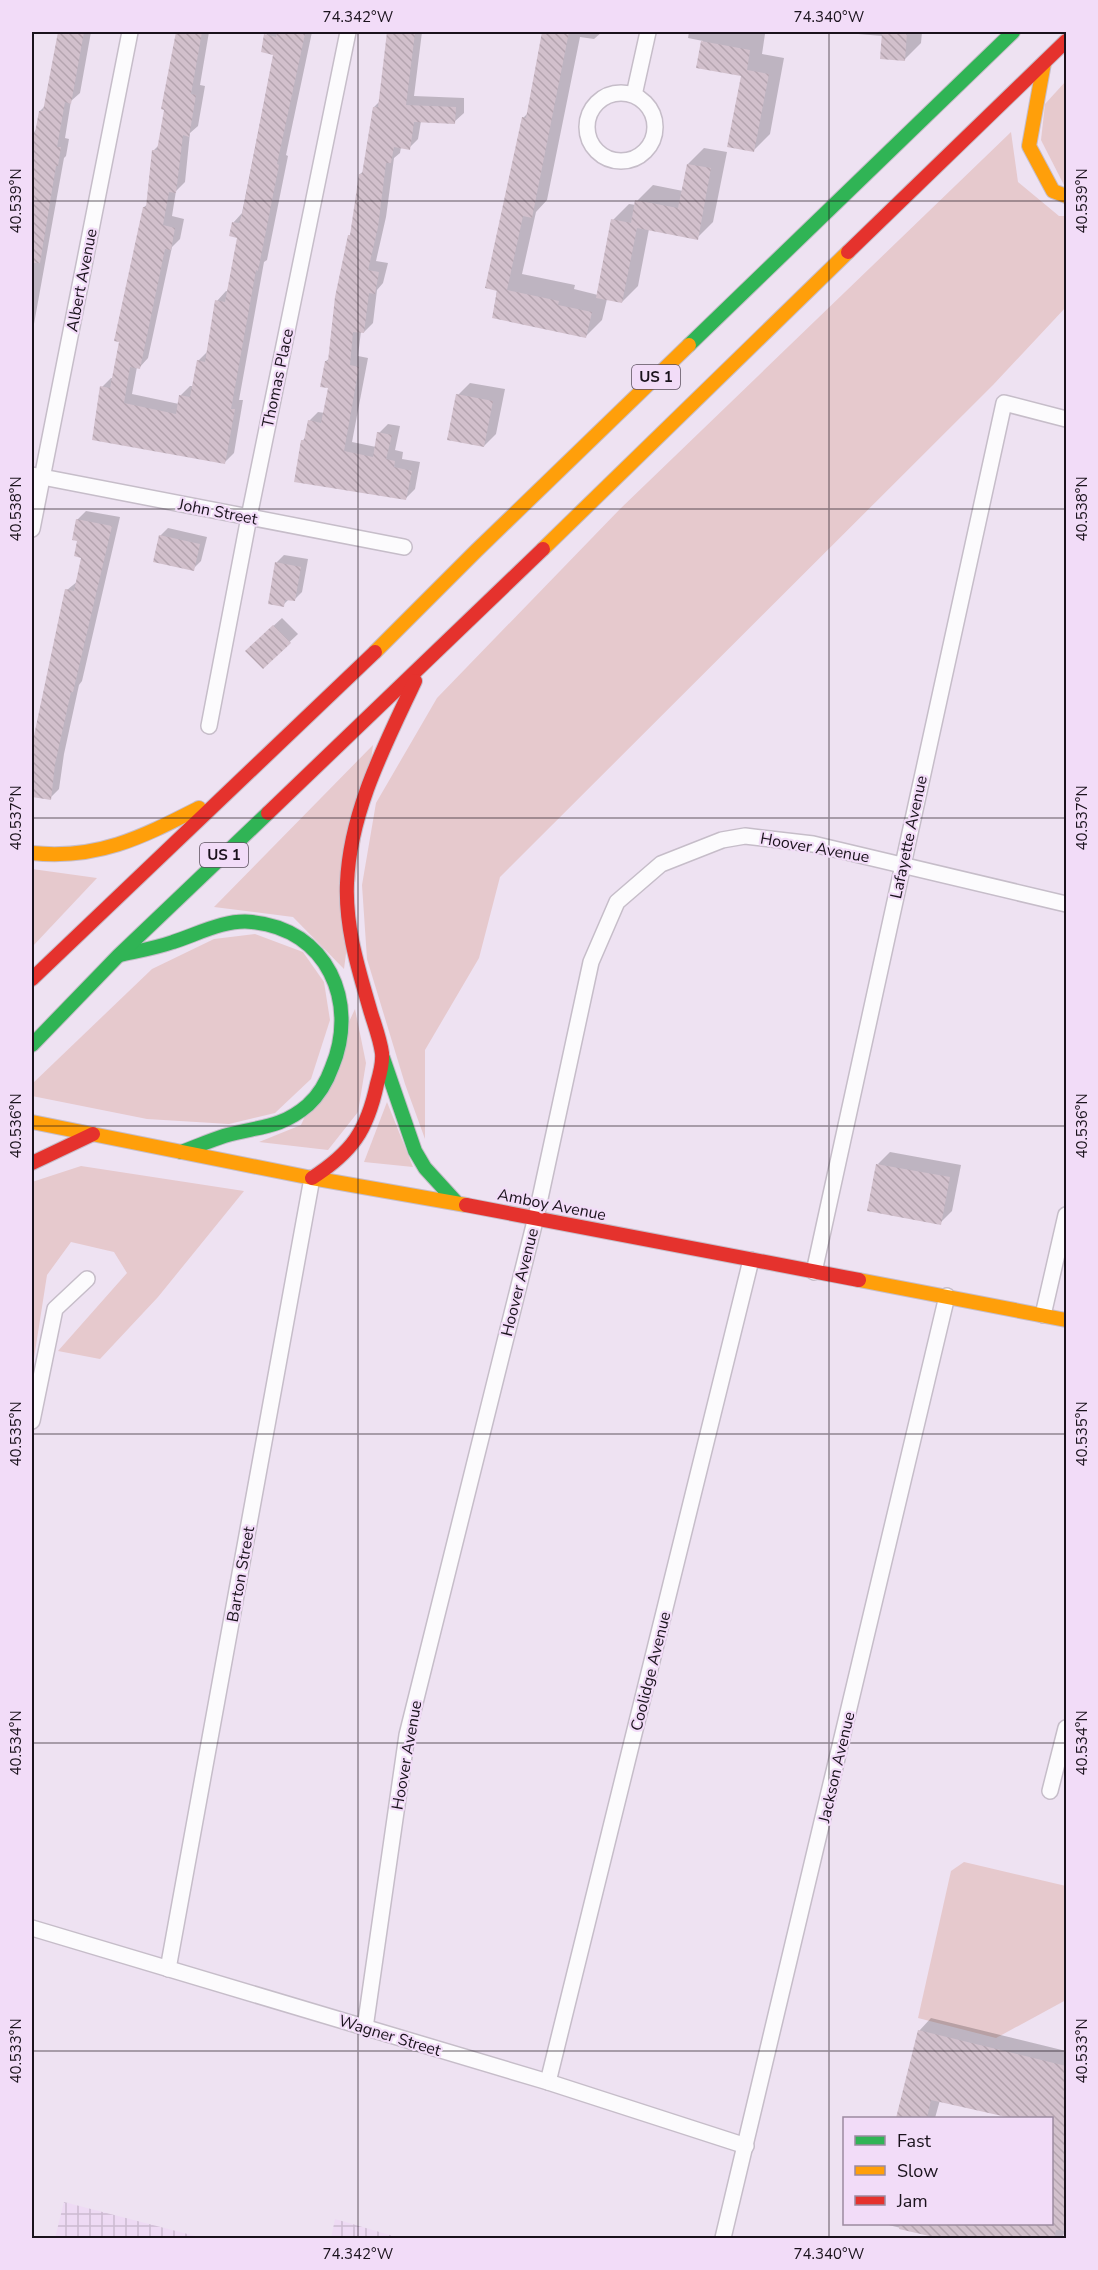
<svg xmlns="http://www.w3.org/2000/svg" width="1098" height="2270" viewBox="0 0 1098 2270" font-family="'Nunito Sans',sans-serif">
	<defs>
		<pattern id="industrial-grid" width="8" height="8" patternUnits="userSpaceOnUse" patternTransform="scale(1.5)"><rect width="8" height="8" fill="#eedaf4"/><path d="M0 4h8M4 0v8" fill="none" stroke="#ccbad1"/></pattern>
		<pattern id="building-back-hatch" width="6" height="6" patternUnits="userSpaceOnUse" patternTransform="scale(1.5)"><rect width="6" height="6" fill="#d2c0cc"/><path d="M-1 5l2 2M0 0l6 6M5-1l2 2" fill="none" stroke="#b4a4af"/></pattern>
	</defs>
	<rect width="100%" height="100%" fill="#eee2f2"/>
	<g fill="url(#industrial-grid)">
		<path d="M64,2202L203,2238H55Z"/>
		<path d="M335,2219L400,2238H331Z"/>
	</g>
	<g fill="#e6c9cd">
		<path d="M1066,81V189L1041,140L1045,104Z"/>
		<path d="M1011,132L1018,182L1059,216H1066V307L993,385L500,877L479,958L425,1050V1139L405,1084L367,959L362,885L376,803L437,698L620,509Z"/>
		<path d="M373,745L344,969L293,917L214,907Z"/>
		<path d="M32,869L97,878L32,947Z"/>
		<path d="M255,934L303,952L324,982L330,1020L311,1079L275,1113L229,1124L147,1119L32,1096V1084L152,969L214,939Z"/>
		<path d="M355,1009L366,1063L358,1112L328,1150L259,1142L301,1125Z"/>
		<path d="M387,1102L413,1167L364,1162Z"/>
		<path d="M81,1166L244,1191L158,1297L100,1359L58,1351L127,1273L114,1252L71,1242L47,1275L32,1371V1182Z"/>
		<path d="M964,1862L1066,1886V2000L996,2038L918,2018L951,1871Z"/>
	</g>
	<g fill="#0003">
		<path d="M59,32H91L80,93L71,101L65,138L69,139L66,156L64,158L32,335V135L38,127L40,111L45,106Z"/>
		<path d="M182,32H209L200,85L205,86L198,126L190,133L185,182L176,191L172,216L184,219L180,239L172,247L148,358L139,368L137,367L132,394L179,404L181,395L190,386H194L198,361L207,352L217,301L226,291L229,292L238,236L233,223L242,213L274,53L266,35L269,32H312L286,155L288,156L267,260L264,262L239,400H243L234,453L225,462L93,439L102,387L111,378H113L144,207L148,204L154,150L160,144Z"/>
		<path d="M389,32H422L414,96L464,98V113L454,122L421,121L418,139L409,148L401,147L400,153L394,158L386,217L376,261L388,263L383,283L377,290L373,323L364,332L361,331L358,356L368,358L352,442L376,447L379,433L388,424L400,426L395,450L403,452L402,459L420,462L415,489L406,498L303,440L306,437L309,421L318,412L325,413L329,387L326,361L330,358L352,233L360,174L365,170L374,107L380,101Z"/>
		<path d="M544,32H602L594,39L580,37L547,200L536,212L522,274L575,285L574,289L598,295L613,220L629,204L636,205L637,201L653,185L683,191L688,164L704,148L727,152L713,222L697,238L649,229L638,286L622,302L607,299L602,320L586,336L493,316L523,118L529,112Z"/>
		<path d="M689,32H751L765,34L762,54L784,58L770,134L754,150L742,75L698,67L703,41L688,38Z"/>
		<path d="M833,32H922L921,43L905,59L883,36Z"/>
		<path d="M470,383L505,389L496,434L484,446L458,395Z"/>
		<path d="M86,511L120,517L82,681L79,685L64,754L59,789L50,798L32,795V760L67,590L78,581L83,557L77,520Z"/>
		<path d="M168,528L207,537L201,561L193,569L160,536Z"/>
		<path d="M284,555L308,559L302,592L294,600L289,599L283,605L276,563Z"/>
		<path d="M282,618L298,634L263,667L255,643Z"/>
		<path d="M890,1152L961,1165L952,1211L940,1223L878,1164Z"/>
		<path d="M931,2018L1066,2051V2229L1062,2238H944L884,2224H1052V2118H1018L940,2100L935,2118H897L919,2031Z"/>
	</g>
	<g fill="url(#building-back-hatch)">
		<path d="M58,32H84L71,104L65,102L57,147H61L58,166H56L40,263H32V132L35,133L39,111H43Z"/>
		<path d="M176,32H202L191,94L196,95L189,137L183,135L176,193L169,192L163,225L175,228L171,250L165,249L140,369L130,367L124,403L176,414L179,395L190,397L197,360L205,362L215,300L225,302L237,238L229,236L232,222L239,223L242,214L273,55L261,52L264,34L276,37L277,32L305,34L277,164L279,165L258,271L256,270L231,409H235L225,464L92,440L100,386L110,388L119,342L114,341L143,207H146L152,150H157L164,110L161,109Z"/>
		<path d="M387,32L415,33L406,105L456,107L455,124L414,122L410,150L394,147L391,163H386L378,227L368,270L379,272L375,294L369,293L364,333L353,332L350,365L359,367L344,451L373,457L377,432L392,435L386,459L395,461L394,467L412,471L406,500L294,482L301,440H304L308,420L321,423L328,388L320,387L325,361H328L335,297L348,235H350L359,174H362L373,107H378Z"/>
		<path d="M542,32H569L532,218L523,216L507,290L559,301L558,305L592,312L586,338L492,318L497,291L485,288L522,117L526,118Z"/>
		<path d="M882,32H907L905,61L880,59Z"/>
		<path d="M701,41L750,50L747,70L769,74L754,152L727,147L741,76L696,68Z"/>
		<path d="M687,164L711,168L698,240L637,228L622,303L596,298L611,219L631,223L635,200L678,208Z"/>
		<path d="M456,394L493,401L484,447L447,440Z"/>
		<path d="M76,519L112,526L73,692H71L55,764L51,800L32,797V745L65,589L74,591L81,558L74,556L77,541L72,540Z"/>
		<path d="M159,535L200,544L194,571L153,562Z"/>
		<path d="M275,562L301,567L295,601L285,600L284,607L268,604Z"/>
		<path d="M273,625L291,643L263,669L245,651Z"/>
		<path d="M876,1164L950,1177L941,1225L867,1211Z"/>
		<path d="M918,2030L1066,2066V2231L1056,2230L1054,2238H938L899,2229L900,2223H1052V2118H1011L931,2100L927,2118H896Z"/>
	</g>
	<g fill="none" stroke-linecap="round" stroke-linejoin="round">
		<g stroke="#c6bdc9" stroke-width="18">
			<g id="street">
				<circle cx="621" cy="127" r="34"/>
				<path d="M634,95L648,32"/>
				<path d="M32,475L404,547"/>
				<path d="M32,529L130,32"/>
				<path d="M209,726L249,517L348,32"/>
				<path d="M814,1272L1004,403L1066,419"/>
				<path d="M1043,1315L1066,1215"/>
				<path d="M32,1421L55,1309L87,1279"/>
				<path d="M1050,1791L1066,1728"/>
				<path d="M32,1928L548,2082L746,2146"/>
				<path d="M168,1969L312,1178"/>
				<path d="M365,2028L407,1735L536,1217L591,962L617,902L661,864L722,840L745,836L813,844L1066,904"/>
				<path d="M548,2082L751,1260"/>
				<path d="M723,2238L947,1296"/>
			</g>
		</g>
		<g stroke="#c6bdc9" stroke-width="16">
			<g id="fast">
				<path d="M689,345L1013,32"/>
				<path d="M120,955C138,951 156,948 173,942C198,934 225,919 252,922C327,929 359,1002 332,1067C327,1081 319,1095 308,1105C279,1130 256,1126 224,1136C209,1141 195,1147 181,1152"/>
				<path d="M32,1045L118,956L268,813"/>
				<path d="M383,1058L415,1151L425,1168L457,1203"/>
			</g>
		</g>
		<g stroke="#c6bdc9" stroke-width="16">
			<g id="slow">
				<path d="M1044,63L1029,146L1053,191L1066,196"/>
				<path d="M543,549L848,252"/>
				<path d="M375,652L476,551L689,345"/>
				<path d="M32,853C98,860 142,837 199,808"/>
				<path d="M32,1122L312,1178L466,1205"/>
				<path d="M859,1280L1066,1320"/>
			</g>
		</g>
		<g stroke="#c6bdc9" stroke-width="16">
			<g id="jam">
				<path d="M848,252L1066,41"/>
				<path d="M268,813L543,549"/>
				<path d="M32,979L375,652"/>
				<path d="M32,1163L93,1134"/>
				<path d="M312,1178C352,1152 367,1131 377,1084C380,1074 383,1063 382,1053C380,1039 375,1026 371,1013C359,971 345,928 347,883C350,811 385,745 415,681"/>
				<path d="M466,1205L859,1280"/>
			</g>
		</g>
		<use href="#street" stroke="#fcfbfd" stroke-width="15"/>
		<use href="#fast" stroke="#30b455" stroke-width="14"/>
		<use href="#slow" stroke="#ff9f0a" stroke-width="14"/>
		<use href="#jam" stroke="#e5322d" stroke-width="14"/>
	</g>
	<path fill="none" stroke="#1a121c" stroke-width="1.5" stroke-opacity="0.45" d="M358,32V2238M829,32V2238M32,201H1066M32,509H1066M32,818H1066M32,1126H1066M32,1434H1066M32,1743H1066M32,2051H1066"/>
	<g text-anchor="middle" stroke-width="4.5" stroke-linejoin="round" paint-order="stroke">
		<g fill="#f2dcf8" stroke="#5b4f5e" stroke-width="1.5">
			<rect x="632" y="365" width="48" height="24" rx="4.5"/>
			<rect x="200" y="843" width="48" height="24" rx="4.5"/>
		</g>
		<g font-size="15" font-weight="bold" fill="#1a121c">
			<text x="656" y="382">US 1</text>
			<text x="224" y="860">US 1</text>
		</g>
		<g font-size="16" fill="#1a121c" stroke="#f2dcf8">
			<text transform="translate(81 280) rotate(-79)" y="6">Albert Avenue</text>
			<text transform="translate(277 378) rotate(-78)" y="6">Thomas Place</text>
			<text transform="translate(218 511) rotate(11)" y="6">John Street</text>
			<text transform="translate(908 837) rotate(-78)" y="6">Lafayette Avenue</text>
			<text transform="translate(815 847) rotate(10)" y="6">Hoover Avenue</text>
			<text transform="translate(552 1204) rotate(11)" y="6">Amboy Avenue</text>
			<text transform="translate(519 1282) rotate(-76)" y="6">Hoover Avenue</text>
			<text transform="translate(240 1574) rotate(-80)" y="6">Barton Street</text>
			<text transform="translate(650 1671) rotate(-76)" y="6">Coolidge Avenue</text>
			<text transform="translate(406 1755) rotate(-80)" y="6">Hoover Avenue</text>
			<text transform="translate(836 1767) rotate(-77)" y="6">Jackson Avenue</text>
			<text transform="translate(390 2035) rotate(17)" y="6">Wagner Street</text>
		</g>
	</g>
	<rect width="1098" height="2270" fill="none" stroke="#f2dcf8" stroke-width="66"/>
	<rect x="843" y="2117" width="210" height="108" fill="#f2dcf8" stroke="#9c8ba0" stroke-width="1.5"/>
	<rect x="855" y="2136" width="30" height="9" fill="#30b455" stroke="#9c8ba0" stroke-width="1.5"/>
	<text x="897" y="2147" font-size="18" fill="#1a121c">Fast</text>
	<rect x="855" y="2166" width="30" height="9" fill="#ff9f0a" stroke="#9c8ba0" stroke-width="1.5"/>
	<text x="897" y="2177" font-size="18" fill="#1a121c">Slow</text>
	<rect x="855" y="2196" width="30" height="9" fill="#e5322d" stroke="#9c8ba0" stroke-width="1.5"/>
	<text x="897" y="2207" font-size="18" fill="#1a121c">Jam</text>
	<rect x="33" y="33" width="1032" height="2204" fill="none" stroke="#1a121c" stroke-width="2"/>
	<g font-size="15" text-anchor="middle" fill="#1a121c">
		<text x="358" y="22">74.342°W</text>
		<text x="829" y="22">74.340°W</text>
		<text transform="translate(16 201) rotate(-90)" y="5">40.539°N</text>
		<text transform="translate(1082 201) rotate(-90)" y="5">40.539°N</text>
		<text transform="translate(16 509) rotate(-90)" y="5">40.538°N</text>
		<text transform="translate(1082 509) rotate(-90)" y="5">40.538°N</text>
		<text transform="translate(16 818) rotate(-90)" y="5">40.537°N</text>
		<text transform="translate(1082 818) rotate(-90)" y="5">40.537°N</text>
		<text transform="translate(16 1126) rotate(-90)" y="5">40.536°N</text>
		<text transform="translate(1082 1126) rotate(-90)" y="5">40.536°N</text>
		<text transform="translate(16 1434) rotate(-90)" y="5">40.535°N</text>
		<text transform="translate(1082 1434) rotate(-90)" y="5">40.535°N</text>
		<text transform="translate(16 1743) rotate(-90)" y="5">40.534°N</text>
		<text transform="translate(1082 1743) rotate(-90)" y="5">40.534°N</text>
		<text transform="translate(16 2051) rotate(-90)" y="5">40.533°N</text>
		<text transform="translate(1082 2051) rotate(-90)" y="5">40.533°N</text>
		<text x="358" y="2259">74.342°W</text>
		<text x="829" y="2259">74.340°W</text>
	</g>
</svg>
